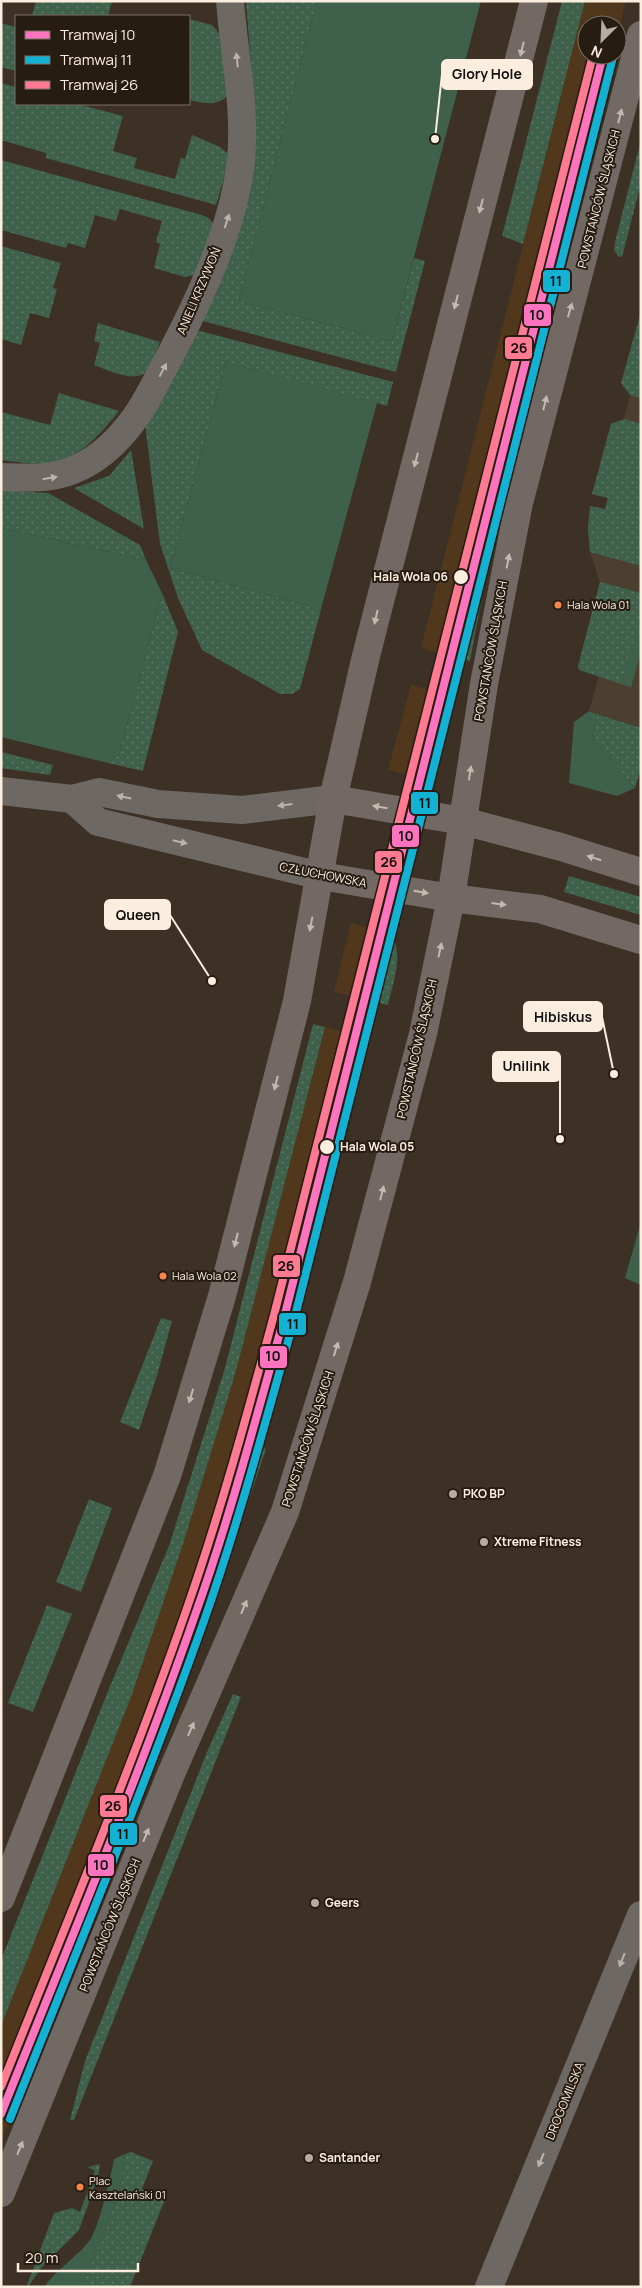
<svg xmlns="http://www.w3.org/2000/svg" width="642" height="2288" viewBox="0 0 642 2288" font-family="Manrope,sans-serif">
	<defs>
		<pattern id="grass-dots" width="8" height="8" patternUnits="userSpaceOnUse" patternTransform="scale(1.25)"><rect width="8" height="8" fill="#3f614b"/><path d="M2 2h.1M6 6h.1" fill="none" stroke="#5c7864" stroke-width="1.8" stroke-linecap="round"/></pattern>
	</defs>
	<rect width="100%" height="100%" fill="#3c3124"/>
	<path fill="#4b3f30" d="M641,312V728L589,711L599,676L579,670L578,666L600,582L590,552L588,529L590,506L605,509L608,498L592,494L611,424L624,419L630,395L621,383Z"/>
	<g fill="#51381c">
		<path d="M585,1H626L617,35V25H587V55H612L459,659L421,648Z"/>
		<path d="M411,685L449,695L429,780L388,770Z"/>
		<path d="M351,923L390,933L372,1001L334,992Z"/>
		<path d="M325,1027L363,1037L284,1345L233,1527L170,1713L1,2142V2026L131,1697L183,1544L236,1371Z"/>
	</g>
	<g fill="url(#grass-dots)">
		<path d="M36,1H112L108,16H32Z"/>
		<path d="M246,1H317L239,301L392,341L414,258L425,261L396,372L199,320L216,294L238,225L255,117Z"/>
		<path d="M562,1H585L523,244L502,236Z"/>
		<path d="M189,19L212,25L222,37L228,95C218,107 202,103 189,100Z"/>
		<path d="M1,23L16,27V71L1,67Z"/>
		<path d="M1,83L16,87V104H77L123,116L113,151L137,158L134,168L175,179L181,158L185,159L192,135L220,147L227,153L228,165L216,205L46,158V153L1,140Z"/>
		<path d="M641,140V183L622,257L618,256L614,250L615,242Z"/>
		<path d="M1,160L202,215L210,219L215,228L194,275L185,277L154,268L160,244L156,242L162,221L120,209L116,221L95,215L85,248L68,243L66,248L1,230Z"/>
		<path d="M1,246L61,263L53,288L57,289L49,318L30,313L21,345L1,339Z"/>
		<path d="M641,312V398L630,395L621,383Z"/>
		<path d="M98,323L160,342C156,350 153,364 147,371C135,384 108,370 94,365L100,343L94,341Z"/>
		<path d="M196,330L393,382L387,406L226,362L170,568L321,609L300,689L292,694H280L202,650L178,598L160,544L145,424Z"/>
		<path d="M59,393L119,411C103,431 82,456 56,462C38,466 19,462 1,460V412L50,425Z"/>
		<path d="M624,419L641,424V566L590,552L588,529L590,506L605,509L608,498L592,494L611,424Z"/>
		<path d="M131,450L144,529L74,488L109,476Z"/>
		<path d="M1,490L48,493L140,545L146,560L1,528Z"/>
		<path d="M502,490L470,661L459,659Z"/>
		<path d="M600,582L641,593V617L621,684L579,670L578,666Z"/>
		<path d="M162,593L178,632L143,771L108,763L119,755Z"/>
		<path d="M597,714L641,728V767L635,788L592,738Z"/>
		<path d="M1,752L53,765L50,775L1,768Z"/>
		<path d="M569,876L641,897V915L564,892Z"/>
		<path d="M390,933C405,953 393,982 388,1005L372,1001Z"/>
		<path d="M313,1024L325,1027L236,1371L183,1544L131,1697L1,2026V1960L108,1691L169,1546L225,1368Z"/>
		<path d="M161,1318L172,1321L156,1379L139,1430L120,1422Z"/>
		<path d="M261,1447L266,1449L224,1574L221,1573Z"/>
		<path d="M89,1499L112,1508L81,1592L56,1582Z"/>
		<path d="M47,1605L72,1614L33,1712L8,1703Z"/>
		<path d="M233,1694L241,1697L74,2120H70L85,2061L207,1752Z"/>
		<path d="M131,2152L153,2161L142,2189L165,2199L130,2287H81L119,2194L125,2154Z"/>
		<path d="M100,2164L98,2177L79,2230L41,2268L28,2287L27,2285L54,2213L72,2208L80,2212L95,2171L88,2167Z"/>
	</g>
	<g fill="#3f614b">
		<path d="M317,1H481L392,341L239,301Z"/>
		<path d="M226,362L377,403L321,609L170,568Z"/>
		<path d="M1,528L146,560L162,593L119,755L108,763L1,737Z"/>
		<path d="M641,617V652L631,687L621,684Z"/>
		<path d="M589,711L597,714L592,738L635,788L617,796L569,783L574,722Z"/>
		<path d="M641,1222V1285L625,1278Z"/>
		<path d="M125,2154L119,2194L81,2287H44C57,2269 77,2257 90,2240C99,2227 111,2176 114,2159Z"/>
	</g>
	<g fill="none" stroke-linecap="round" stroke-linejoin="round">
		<g stroke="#6e6865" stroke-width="28">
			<path d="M1,477C31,478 56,480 82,466C104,455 123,435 137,415C148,399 156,382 165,365C197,306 234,227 241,160C246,107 234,54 230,1"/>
			<path d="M1,791L72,799L99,792L158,804L242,810L333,799"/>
			<path d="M72,799L98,822L321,876"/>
			<path d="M489,2287L641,1915"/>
		</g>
		<g stroke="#726964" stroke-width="28">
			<path d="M333,799L463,821L561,847L641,872"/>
			<path d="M321,876L451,898L540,909L641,940"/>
			<path d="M1,1898L167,1476L222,1296L297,1001L333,799L366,656L534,1"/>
			<path d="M1,2193L171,1774L285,1512L357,1282L423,1034L451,898L484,684L519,503L641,35"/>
		</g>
		<g stroke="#261c12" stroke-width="11">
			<path id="tram-1" d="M1,2114C67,1949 136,1784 195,1615C230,1518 256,1418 284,1318L603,55"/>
		</g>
		<g stroke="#261c12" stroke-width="11">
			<path id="tram-2" d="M10,2119C76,1952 145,1787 205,1618C239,1521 266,1420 294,1320L613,57"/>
		</g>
		<g stroke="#261c12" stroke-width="11">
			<path id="tram-3" d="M1,2087C64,1929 130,1772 186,1611C220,1514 247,1415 274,1315L593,55"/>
		</g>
		<use href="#tram-1" stroke="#fc73be" stroke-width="8"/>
		<use href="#tram-2" stroke="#13b2d5" stroke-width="8"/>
		<use href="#tram-3" stroke="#fe7a93" stroke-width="8"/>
	</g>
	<defs><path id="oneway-solid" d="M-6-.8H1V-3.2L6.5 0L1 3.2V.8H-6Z" transform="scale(1.25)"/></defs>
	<g fill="#c4b9ae">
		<use href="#oneway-solid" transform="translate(522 49) rotate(104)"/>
		<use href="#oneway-solid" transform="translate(620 116) rotate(-76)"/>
		<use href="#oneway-solid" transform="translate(481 206) rotate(105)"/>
		<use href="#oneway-solid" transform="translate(456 302) rotate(104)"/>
		<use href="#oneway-solid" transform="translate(570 310) rotate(-74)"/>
		<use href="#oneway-solid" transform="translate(545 403) rotate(-76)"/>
		<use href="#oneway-solid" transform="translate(416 460) rotate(105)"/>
		<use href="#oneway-solid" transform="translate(508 561) rotate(-79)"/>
		<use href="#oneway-solid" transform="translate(376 617) rotate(103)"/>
		<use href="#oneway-solid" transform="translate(470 773) rotate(-81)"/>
		<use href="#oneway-solid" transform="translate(380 807) rotate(-170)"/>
		<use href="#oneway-solid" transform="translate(594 858) rotate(-163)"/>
		<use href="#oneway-solid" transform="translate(421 892) rotate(10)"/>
		<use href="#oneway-solid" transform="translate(499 904) rotate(7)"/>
		<use href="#oneway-solid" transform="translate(311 924) rotate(101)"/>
		<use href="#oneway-solid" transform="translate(440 950) rotate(-78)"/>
		<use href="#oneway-solid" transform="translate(276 1083) rotate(104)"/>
		<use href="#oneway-solid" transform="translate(382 1193) rotate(-76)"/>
		<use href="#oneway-solid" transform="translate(236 1240) rotate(104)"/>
		<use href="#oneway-solid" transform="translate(336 1349) rotate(-73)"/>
		<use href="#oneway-solid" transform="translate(191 1396) rotate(107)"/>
		<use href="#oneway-solid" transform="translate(244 1607) rotate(-67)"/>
		<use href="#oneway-solid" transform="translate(191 1729) rotate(-66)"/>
		<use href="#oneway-solid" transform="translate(146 1835) rotate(-68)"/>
		<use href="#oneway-solid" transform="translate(20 2148) rotate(-68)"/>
	</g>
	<g fill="#bcb2a8">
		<use href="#oneway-solid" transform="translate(237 60) rotate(-96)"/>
		<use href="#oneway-solid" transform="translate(227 221) rotate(-72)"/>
		<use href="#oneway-solid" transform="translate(163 370) rotate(-62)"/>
		<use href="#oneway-solid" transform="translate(50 478) rotate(-9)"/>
		<use href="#oneway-solid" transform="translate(124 797) rotate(-168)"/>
		<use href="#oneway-solid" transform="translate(285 805) rotate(173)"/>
		<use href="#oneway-solid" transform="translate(180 842) rotate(13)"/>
		<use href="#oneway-solid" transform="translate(622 1960) rotate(112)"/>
		<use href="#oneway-solid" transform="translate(541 2160) rotate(112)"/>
	</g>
	<g fill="#fbeedf" stroke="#261c12" stroke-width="2">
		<circle cx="461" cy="577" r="8"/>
		<circle cx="327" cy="1147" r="8"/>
	</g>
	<g fill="#f8844c" stroke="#261c12" stroke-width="2">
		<circle cx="558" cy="605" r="4.5"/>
		<circle cx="163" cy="1276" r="4.5"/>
		<circle cx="80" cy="2187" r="4.5"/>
	</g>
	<g fill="#b8ac9e" stroke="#261c12" stroke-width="2">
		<circle cx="453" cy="1494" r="5"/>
		<circle cx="484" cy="1542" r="5"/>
		<circle cx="315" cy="1903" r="5"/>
		<circle cx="309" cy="2158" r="5"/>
	</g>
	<g text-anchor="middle" stroke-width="4" stroke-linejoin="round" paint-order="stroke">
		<g font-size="11" fill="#fbeedf" stroke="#261c12" text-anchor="start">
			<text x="567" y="609">Hala Wola 01</text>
			<text x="172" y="1280">Hala Wola 02</text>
			<text x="89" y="2185">Plac<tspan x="89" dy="14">Kasztelański 01</tspan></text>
		</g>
		<g font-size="12" fill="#fbeedf" stroke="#261c12">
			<text transform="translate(599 199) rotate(-76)" y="4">POWSTAŃCÓW ŚLĄSKICH</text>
			<text transform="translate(199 291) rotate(-67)" y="4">ANIELI KRZYWOŃ</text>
			<text transform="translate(491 651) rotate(-80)" y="4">POWSTAŃCÓW ŚLĄSKICH</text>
			<text transform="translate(323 875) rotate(11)" y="4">CZŁUCHOWSKA</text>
			<text transform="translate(417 1049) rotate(-77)" y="4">POWSTAŃCÓW ŚLĄSKICH</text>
			<text transform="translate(308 1439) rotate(-72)" y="4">POWSTAŃCÓW ŚLĄSKICH</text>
			<text transform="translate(110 1925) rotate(-68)" y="4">POWSTAŃCÓW ŚLĄSKICH</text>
			<text transform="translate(565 2101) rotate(-68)" y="4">DROGOMILSKA</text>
		</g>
		<g font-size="12" font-weight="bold" fill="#fbeedf" stroke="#261c12" text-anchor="end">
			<text x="448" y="581">Hala Wola 06</text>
			<text x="340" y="1151" text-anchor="start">Hala Wola 05</text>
		</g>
		<g font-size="12" font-weight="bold" fill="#fbeedf" stroke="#261c12" text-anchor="start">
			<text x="463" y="1498">PKO BP</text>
			<text x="494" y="1546">Xtreme Fitness</text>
			<text x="325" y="1907">Geers</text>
			<text x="319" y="2162">Santander</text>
		</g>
	</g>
	<path fill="none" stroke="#fbeedf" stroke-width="2" d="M435 139L442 74M212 981L170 915M614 1074L602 1017M560 1139L560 1066"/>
	<g fill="#fbeedf" stroke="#261c12" stroke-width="2">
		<circle cx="435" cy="139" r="5"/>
		<circle cx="212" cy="981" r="5"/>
		<circle cx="614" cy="1074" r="5"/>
		<circle cx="560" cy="1139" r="5"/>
	</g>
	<g fill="#fbeedf" stroke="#fbeedf" stroke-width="2">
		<rect x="442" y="60" width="90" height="29" rx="5"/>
		<rect x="105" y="900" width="65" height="29" rx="5"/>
		<rect x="524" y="1002" width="78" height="29" rx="5"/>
		<rect x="493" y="1052" width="67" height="29" rx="5"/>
	</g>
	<g font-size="14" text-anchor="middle" font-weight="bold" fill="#111">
		<text x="487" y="79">Glory Hole</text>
		<text x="138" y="920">Queen</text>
		<text x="563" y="1022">Hibiskus</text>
		<text x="526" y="1071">Unilink</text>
	</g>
	<g stroke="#261c12" stroke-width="2">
		<rect x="542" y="269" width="29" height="24" rx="5" fill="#13b2d5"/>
		<rect x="523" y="303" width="29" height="24" rx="5" fill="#fc73be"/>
		<rect x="504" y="336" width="29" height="24" rx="5" fill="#fe7a93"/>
		<rect x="410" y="791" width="29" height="24" rx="5" fill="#13b2d5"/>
		<rect x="391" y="824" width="29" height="24" rx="5" fill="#fc73be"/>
		<rect x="374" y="850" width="29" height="24" rx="5" fill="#fe7a93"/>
		<rect x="272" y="1254" width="29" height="24" rx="5" fill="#fe7a93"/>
		<rect x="278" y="1312" width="29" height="24" rx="5" fill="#13b2d5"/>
		<rect x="259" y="1345" width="29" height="24" rx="5" fill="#fc73be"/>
		<rect x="99" y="1794" width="29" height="24" rx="5" fill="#fe7a93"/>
		<rect x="109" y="1822" width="29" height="24" rx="5" fill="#13b2d5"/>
		<rect x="87" y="1853" width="28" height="24" rx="5" fill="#fc73be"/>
	</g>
	<g font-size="14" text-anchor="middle" font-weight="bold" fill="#111">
		<text x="556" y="286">11</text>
		<text x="537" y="320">10</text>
		<text x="519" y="353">26</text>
		<text x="425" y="808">11</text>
		<text x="406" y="841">10</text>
		<text x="389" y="867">26</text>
		<text x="286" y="1271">26</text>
		<text x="293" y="1329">11</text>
		<text x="273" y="1361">10</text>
		<text x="113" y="1811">26</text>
		<text x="123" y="1839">11</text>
		<text x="101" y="1870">10</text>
	</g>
	<rect width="642" height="2288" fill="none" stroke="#fbeedf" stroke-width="5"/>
	<rect x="15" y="15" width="175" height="90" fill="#261c12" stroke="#7b7064"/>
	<rect x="25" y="31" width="25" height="8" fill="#fc73be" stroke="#7b7064"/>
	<text x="60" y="40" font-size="15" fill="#fbeedf">Tramwaj 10</text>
	<rect x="25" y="56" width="25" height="8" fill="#13b2d5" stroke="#7b7064"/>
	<text x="60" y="65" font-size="15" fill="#fbeedf">Tramwaj 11</text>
	<rect x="25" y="81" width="25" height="8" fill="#fe7a93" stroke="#7b7064"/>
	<text x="60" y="90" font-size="15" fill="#fbeedf">Tramwaj 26</text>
	<g transform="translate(602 40) rotate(204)"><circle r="24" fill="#261c12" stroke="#7b7064"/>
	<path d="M0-4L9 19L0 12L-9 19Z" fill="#b8ac9e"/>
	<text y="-8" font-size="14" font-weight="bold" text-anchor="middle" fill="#fbeedf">N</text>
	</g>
	<path d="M18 2263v8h120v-8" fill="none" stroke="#fbeedf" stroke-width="2.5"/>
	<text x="25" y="2263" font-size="15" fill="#fbeedf" stroke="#261c12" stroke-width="4" paint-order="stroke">20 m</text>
</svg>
